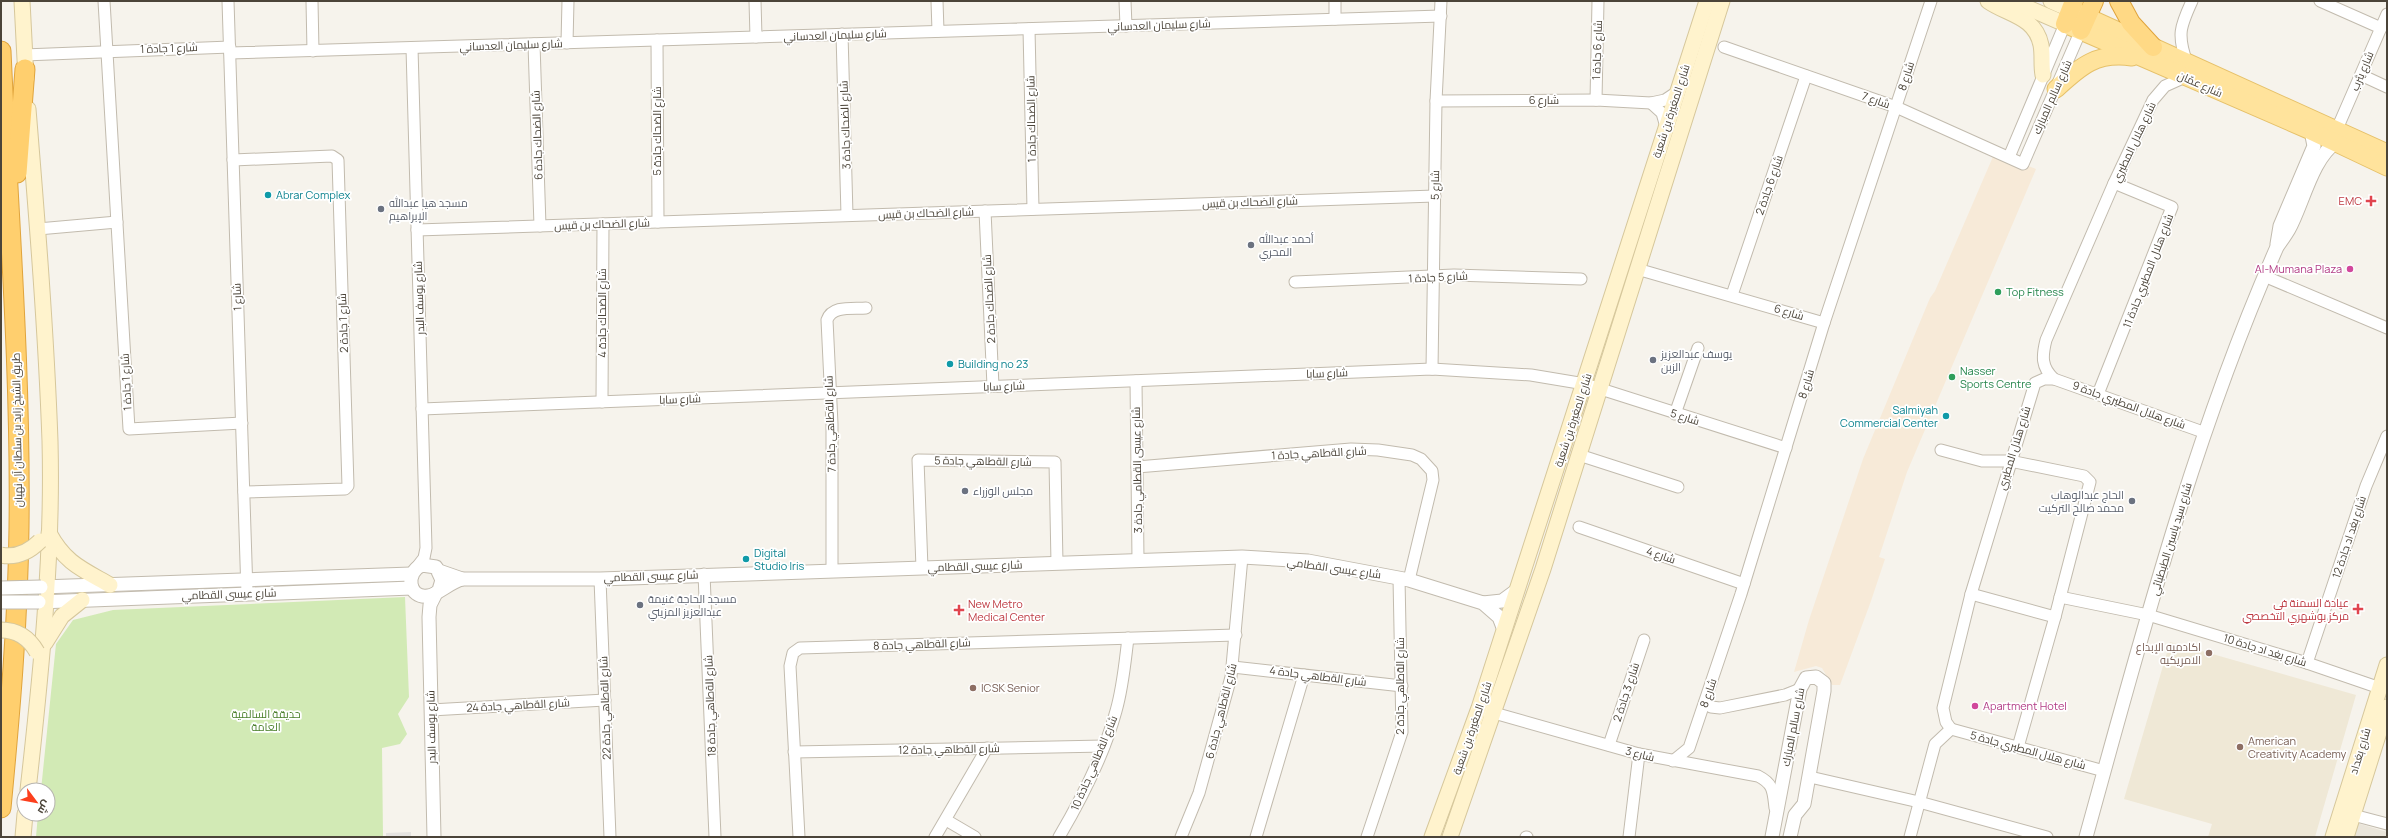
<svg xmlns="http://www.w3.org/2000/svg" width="2388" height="838" viewBox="0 0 2388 838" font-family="Manrope,Cairo,sans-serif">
	<rect width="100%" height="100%" fill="#f6f3ec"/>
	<path fill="#eae5da" d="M2357,823L2387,832V837H2352Z"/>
	<path fill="#f7ead8" d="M1995,152L2036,169L1907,472L1879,557L1885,559L1871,601L1840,685H1832L1822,668L1816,666L1794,672L1809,620L1863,459L1930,298L1935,291Z"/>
	<path fill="#efe8d6" d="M2170,642L2356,695L2315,837H2208L2212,824L2124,799Z"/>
	<path fill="#d2eab5" d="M405,597L409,697L398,714L407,734L400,744L382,748L383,837H36L38,814H48V790H41L56,644L73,620L113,610Z"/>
	<path fill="#e5e3e0" d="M411,832V837H386V833Z"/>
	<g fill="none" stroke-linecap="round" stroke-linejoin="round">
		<g stroke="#c2bbae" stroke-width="13">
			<g id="minor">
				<path d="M104,1L129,429L242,423"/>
				<path d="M228,1L247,593"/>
				<path d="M312,1L313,51"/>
				<path d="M755,1L756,37"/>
				<path d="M937,1L938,31"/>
				<path d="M1125,1L1126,26"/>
				<path d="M1335,1V19"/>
				<path d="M2320,1L2381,28"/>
				<path d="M1029,29L1033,209"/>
				<path d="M842,34L847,215"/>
				<path d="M657,40L658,222"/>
				<path d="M567,43L568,1"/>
				<path d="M534,44L540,226"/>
				<path d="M1724,47L1896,107L2023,164L2081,30"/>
				<path d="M412,48L426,548L424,558L417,567"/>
				<path d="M230,53L1441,16"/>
				<path d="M24,55L230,47"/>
				<path d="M2187,63C2177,35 2180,27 2192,1"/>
				<path d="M2361,75L2387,87"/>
				<path d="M1596,100L1598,1"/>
				<path d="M1436,101L1596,100L1651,103L1665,100L1677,92"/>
				<path d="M1651,103L1662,113L1666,127"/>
				<path d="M2337,129L2387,14"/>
				<path d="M2009,157L2065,24"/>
				<path d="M233,160L332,156L338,160L348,486L345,489L244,492"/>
				<path d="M985,211L993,386"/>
				<path d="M38,229L117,222"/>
				<path d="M417,230L1435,196"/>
				<path d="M1637,269L1824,323"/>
				<path d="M2264,276L2387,328"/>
				<path d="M1295,282L1454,275L1581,279"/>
				<path d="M1732,295L1806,76"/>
				<path d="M1432,369L1436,101L1441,1"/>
				<path d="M2054,379C2041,367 2042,356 2046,340L2114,183L2153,100L2165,86L2185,77"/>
				<path d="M1136,381L1138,560"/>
				<path d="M2098,394L2172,207L2114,183"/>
				<path d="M602,402L603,224"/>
				<path d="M422,409L1432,369L1531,375L1585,384L1786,448"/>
				<path d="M1675,414L1698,348"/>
				<path d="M1941,450L1982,461H2010L2084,476L2090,482L2055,617L2018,747"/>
				<path d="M1579,455L1678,487"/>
				<path d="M1137,467L1351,449L1378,450L1412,455L1421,459L1432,471L1433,480L1409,580"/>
				<path d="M1579,527L1744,584"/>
				<path d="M922,568L918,460L1055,462L1057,563"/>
				<path d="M832,571V424L827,320C832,305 853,309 866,308"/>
				<path d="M704,574L715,837"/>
				<path d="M600,579L610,837"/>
				<path d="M1971,594L2055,617"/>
				<path d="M2060,597L2148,615L2307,663L2380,688"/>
				<path d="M2307,663L2366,486L2387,436"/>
				<path d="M1233,667L1402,686"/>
				<path d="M1705,702L1711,707L1720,708L1785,695L1800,689"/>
				<path d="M431,710L605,700"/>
				<path d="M1487,711L1639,754L1758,776C1774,784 1773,792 1775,808"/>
				<path d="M1951,729L1946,722L1943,708L1971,594L2035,383L2044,379H2054L2203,432"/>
				<path d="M1951,729L2104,771"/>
				<path d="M1609,745L1644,640"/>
				<path d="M794,752L1104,746"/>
				<path d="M1673,761L1689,748L1741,594L1824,323L1931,1"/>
				<path d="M1810,777L1919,802L2047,837"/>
				<path d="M2353,815L2387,824"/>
				<path d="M946,820L975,837"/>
				<path d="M799,837L790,666L793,653L800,648L1236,635"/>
				<path d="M935,837L987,748"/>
				<path d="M1059,837C1082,798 1104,755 1116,711C1123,687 1125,662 1128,638"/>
				<path d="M1181,837L1199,793L1231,677L1242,557"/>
				<path d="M1256,837L1304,675"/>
				<path d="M1367,837L1402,732L1399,578"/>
				<path d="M1526,837H1527"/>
				<path d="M1629,837L1639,754"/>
				<path d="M1910,837L1935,744L1951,729"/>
			</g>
		</g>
		<g stroke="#c2bbae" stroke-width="15">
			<g id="tertiary">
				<path d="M2277,244L2280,226L2314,146L2311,131"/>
				<path d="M439,571L462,579H600L1242,557L1308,561L1409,580L1483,603L1499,617L1504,630"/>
				<path d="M41,587L411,574"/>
				<path d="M439,590L442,580L436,567L422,565C405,572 408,599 428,596C437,595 450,582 462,579"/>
				<path d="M39,602L412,588"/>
				<path d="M1483,603L1502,601L1517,590"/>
				<path d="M434,837L429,617L430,605L436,593"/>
				<path d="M1772,837L1800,689L1806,678L1816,677L1824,683V691L1804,804L1795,815L1790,837"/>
				<path d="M2086,837C2141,638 2193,437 2277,247C2281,241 2285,236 2289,229C2302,206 2313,156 2336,143"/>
			</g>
		</g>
		<g stroke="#d6c79b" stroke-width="17">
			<g id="secondary">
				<path d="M22,1L26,79"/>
				<path d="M1988,1C2008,15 2035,16 2041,45C2043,55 2041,65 2043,75"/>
				<path d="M2012,1L2065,24"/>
				<path d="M2051,1L2071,10"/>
				<path d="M49,533C65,563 82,569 110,585"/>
				<path d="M45,643L62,616L82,600"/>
				<path d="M28,790C41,674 53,557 50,441C46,330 37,219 28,109"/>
				<path d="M23,837L25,814"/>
				<path d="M1432,837L1479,708L1707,1"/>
				<path d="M1450,837L1543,569L1722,1"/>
				<path d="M2333,837L2387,665"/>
				<path d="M2346,837L2387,707"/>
			</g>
		</g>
		<g stroke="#e6c16a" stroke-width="19">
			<g id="primary">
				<path d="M2074,11L2387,153"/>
				<path d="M2067,25L2311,131L2387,167"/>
				<path d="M2056,89C2081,66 2096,52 2132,57"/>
			</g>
		</g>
		<g stroke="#e0a43c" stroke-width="20">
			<g id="trunk">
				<path d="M2119,1L2131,23L2153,47"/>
				<path d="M2065,24L2074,1"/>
				<path d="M2081,30L2094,1"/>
			</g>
		</g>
		<g stroke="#e0a43c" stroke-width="21">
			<g id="motorway">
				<path d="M1,51C8,209 21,368 19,527C18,621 10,714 1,808"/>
				<path d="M17,173L25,69"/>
			</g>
		</g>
		<use href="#minor" stroke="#fff" stroke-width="11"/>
		<use href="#tertiary" stroke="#fff" stroke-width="13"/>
		<use href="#secondary" stroke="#fff3cd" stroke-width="15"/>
		<use href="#primary" stroke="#ffe39c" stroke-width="17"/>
		<use href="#trunk" stroke="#ffd985" stroke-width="18"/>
		<use href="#motorway" stroke="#ffcf6e" stroke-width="19"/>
		<g stroke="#c2bbae" stroke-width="15" stroke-linecap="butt">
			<g id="tertiary-bridge">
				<path d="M1,588L41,587"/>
				<path d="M1,602H39"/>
			</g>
		</g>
		<g stroke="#d6c79b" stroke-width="17" stroke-linecap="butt">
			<g id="secondary-bridge">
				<path d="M1,555C16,558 29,552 40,541"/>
				<path d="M1,630C17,630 29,638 37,652"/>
			</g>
		</g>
		<use href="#tertiary-bridge" stroke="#fff" stroke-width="13"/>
		<use href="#secondary-bridge" stroke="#fff3cd" stroke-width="15"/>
	</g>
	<g fill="#0f9aa8" stroke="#fff" stroke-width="1.5">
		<circle cx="268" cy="195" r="4"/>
		<circle cx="950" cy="364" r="4"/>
		<circle cx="1946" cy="416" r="4"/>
		<circle cx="746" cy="559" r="4"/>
	</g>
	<g fill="#e0444e" stroke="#fff" stroke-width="1.5">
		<path d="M2369 195h4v4h4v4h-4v4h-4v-4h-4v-4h4z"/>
		<path d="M2356 603h4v4h4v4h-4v4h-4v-4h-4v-4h4z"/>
		<path d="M957 604h4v4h4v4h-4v4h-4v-4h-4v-4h4z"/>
	</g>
	<g fill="#6b7280" stroke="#fff" stroke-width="1.5">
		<circle cx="381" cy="209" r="4"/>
		<circle cx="1251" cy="245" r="4"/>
		<circle cx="1653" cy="360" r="4"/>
		<circle cx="965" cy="491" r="4"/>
		<circle cx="2132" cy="501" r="4"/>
		<circle cx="640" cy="605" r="4"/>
	</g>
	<g fill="#d1479c" stroke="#fff" stroke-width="1.5">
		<circle cx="2350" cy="269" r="4"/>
		<circle cx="1975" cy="706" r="4"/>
	</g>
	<g fill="#2e9e5b" stroke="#fff" stroke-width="1.5">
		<circle cx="1998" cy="292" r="4"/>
		<circle cx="1952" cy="377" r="4"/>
	</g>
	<g fill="#8d6e63" stroke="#fff" stroke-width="1.5">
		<circle cx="2209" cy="653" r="4"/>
		<circle cx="973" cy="688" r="4"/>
		<circle cx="2240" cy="747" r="4"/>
	</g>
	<g text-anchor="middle" stroke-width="3.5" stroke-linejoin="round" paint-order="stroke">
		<g font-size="11" fill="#4b4439" stroke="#fff">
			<text transform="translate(1159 25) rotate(-2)" y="4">شارع سليمان العدساني</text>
			<text transform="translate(835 35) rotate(-2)" y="4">شارع سليمان العدساني</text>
			<text transform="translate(511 45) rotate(-2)" y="4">شارع سليمان العدساني</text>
			<text transform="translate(169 48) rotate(-2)" y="4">شارع 1 جادة 1</text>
			<text transform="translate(1597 50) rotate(-88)" y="4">شارع 6 جادة 1</text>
			<text transform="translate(2362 71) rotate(-67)" y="4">شارع يثرب</text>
			<text transform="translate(1906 76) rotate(-72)" y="4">شارع 8</text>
			<text transform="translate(2200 84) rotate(24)" y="4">شارع عمّان</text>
			<text transform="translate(2052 97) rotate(-66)" y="4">شارع سالم المبارك</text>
			<text x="1544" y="104">شارع 6</text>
			<text transform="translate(1876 100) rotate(19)" y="4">شارع 7</text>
			<text transform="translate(1671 111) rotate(-72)" y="4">شارع المغيرة بن شعبة</text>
			<text transform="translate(1031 119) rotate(-91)" y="4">شارع الضحاك جادة 1</text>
			<text transform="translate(845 125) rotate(-92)" y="4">شارع الضحاك جادة 3</text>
			<text transform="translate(657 131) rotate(-90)" y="4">شارع الضحاك جادة 5</text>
			<text transform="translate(537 135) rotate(-92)" y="4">شارع الضحاك جادة 6</text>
			<text transform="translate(2134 142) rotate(-65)" y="4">شارع هلال المطيري</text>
			<text transform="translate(1435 185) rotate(-89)" y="4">شارع 5</text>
			<text transform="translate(1769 185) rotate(-71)" y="4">شارع 6 جادة 2</text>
			<text transform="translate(1250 202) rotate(-2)" y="4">شارع الضحاك بن قيس</text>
			<text transform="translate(926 213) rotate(-2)" y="4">شارع الضحاك بن قيس</text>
			<text transform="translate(602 224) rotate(-2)" y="4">شارع الضحاك بن قيس</text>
			<text transform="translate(2148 271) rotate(-69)" y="4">شارع هلال المطيري جادة 11</text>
			<text transform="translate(1438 277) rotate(-3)" y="4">شارع 5 جادة 1</text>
			<text transform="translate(237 297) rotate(-92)" y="4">شارع 1</text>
			<text transform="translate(419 298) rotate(-92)" y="4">شارع يوسف البدر</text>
			<text transform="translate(989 299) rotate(-93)" y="4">شارع الضحاك جادة 2</text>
			<text transform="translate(1789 312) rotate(17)" y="4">شارع 6</text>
			<text transform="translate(602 313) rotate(-90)" y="4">شارع الضحاك جادة 4</text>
			<text transform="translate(343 323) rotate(-92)" y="4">شارع 1 جادة 2</text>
			<text transform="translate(1327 373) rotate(-2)" y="4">شارع سابا</text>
			<text transform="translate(126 382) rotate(-93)" y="4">شارع 1 جادة 1</text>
			<text transform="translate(1806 384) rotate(-73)" y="4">شارع 8</text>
			<text transform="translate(1004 386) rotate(-2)" y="4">شارع سابا</text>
			<text transform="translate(680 399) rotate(-2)" y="4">شارع سابا</text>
			<text transform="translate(2129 405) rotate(20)" y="4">شارع هلال المطيري جادة 9</text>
			<text transform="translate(1685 417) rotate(18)" y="4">شارع 5</text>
			<text transform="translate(1573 420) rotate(-72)" y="4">شارع المغيرة بن شعبة</text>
			<text transform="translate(830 424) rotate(-92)" y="4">شارع الةطاهي جادة 7</text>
			<text transform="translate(17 430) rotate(-91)" y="4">طريق الشيخ زايد بن سلطان آل نهيان</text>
			<text transform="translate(2014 448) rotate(-73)" y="4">شارع هلال المطيري</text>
			<text transform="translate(1319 453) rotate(-3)" y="4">شارع الةطاهي جادة 1</text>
			<text transform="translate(983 461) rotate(1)" y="4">شارع الةطاهي جادة 5</text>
			<text transform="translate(1137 470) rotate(-91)" y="4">شارع عيسى القطامي جادة 3</text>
			<text transform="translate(2349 537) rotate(-72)" y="4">شارع بغد اد جادة 12</text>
			<text transform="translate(2171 539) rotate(-73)" y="4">شارع سيد ياسين الطبطبائي</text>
			<text transform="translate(1661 555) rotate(19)" y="4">شارع 4</text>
			<text transform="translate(975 566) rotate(-2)" y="4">شارع عيسى القطامي</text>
			<text transform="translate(1334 568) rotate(8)" y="4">شارع عيسى القطامي</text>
			<text transform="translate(651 576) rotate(-2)" y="4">شارع عيسى القطامي</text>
			<text transform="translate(229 594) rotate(-2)" y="4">شارع عيسى القطامي</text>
			<text transform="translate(922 644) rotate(-2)" y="4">شارع الةطاهي جادة 8</text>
			<text transform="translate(2265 650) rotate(17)" y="4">شارع بغد اد جادة 10</text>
			<text transform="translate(1318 676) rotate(7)" y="4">شارع الةطاهي جادة 4</text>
			<text transform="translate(1400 686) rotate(-90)" y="4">شارع الةطاهي جادة 2</text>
			<text transform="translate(1626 692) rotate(-72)" y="4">شارع 3 جادة 2</text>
			<text transform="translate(1708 693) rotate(-71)" y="4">شارع 8</text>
			<text transform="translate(518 705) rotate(-3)" y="4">شارع الةطاهي جادة 24</text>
			<text transform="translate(710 706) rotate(-92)" y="4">شارع الةطاهي جادة 18</text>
			<text transform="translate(605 708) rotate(-92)" y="4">شارع الةطاهي جادة 22</text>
			<text transform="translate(1221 711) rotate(-76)" y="4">شارع الةطاهي جادة 6</text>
			<text transform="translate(431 727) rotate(-91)" y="4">شارع يوسف البدر</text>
			<text transform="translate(1793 727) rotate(-79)" y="4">شارع سالم المبارك</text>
			<text transform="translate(1472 728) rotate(-71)" y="4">شارع المغيرة بن شعبة</text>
			<text transform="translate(949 749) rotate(-1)" y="4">شارع الةطاهي جادة 12</text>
			<text transform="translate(2028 750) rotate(15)" y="4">شارع هلال المطيري جادة 5</text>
			<text transform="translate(2360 751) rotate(-73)" y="4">شارع بغداد</text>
			<text transform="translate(1640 754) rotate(14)" y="4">شارع 3</text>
			<text transform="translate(1094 763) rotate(-67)" y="4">شارع الةطاهي جادة 10</text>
		</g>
		<g font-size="11" fill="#0d838f" stroke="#fff" text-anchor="start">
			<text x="276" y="199">Abrar Complex</text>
			<text x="958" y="368">Building no 23</text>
			<text x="1938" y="414" text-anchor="end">Salmiyah<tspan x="1938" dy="13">Commercial Center</tspan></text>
			<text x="754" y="557">Digital<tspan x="754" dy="13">Studio Iris</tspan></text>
		</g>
		<g font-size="11" fill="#be3a42" stroke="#fff" text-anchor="end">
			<text x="2362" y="205">EMC</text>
			<text x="2349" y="607">عيادة السمنة في<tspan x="2349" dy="13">مركز بوشهري التخصصي</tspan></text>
			<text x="968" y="608" text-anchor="start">New Metro<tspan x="968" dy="13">Medical Center</tspan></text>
		</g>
		<g font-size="11" fill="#5b616d" stroke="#fff" text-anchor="start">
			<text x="389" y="207">مسجد هيا عبدالله<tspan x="389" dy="13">الإبراهيم</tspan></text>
			<text x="1259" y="243">أحمد عبدالله<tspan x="1259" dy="13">المحري</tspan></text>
			<text x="1661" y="358">يوسف عبدالعزيز<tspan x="1661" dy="13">الزبن</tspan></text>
			<text x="973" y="495">مجلس الوزراء</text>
			<text x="2124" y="499" text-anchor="end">الحاج عبدالوهاب<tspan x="2124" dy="13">محمد صالح التركيت</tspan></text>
			<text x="648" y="603">مسجد الحاجة غنيمة<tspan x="648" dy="13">عبدالعزيز المزيني</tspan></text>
		</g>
		<g font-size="11" fill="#b23c85" stroke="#fff" text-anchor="end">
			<text x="2342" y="273">Al-Mumana Plaza</text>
			<text x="1983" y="710" text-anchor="start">Apartment Hotel</text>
		</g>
		<g font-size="11" fill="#27864d" stroke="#fff" text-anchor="start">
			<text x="2006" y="296">Top Fitness</text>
			<text x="1960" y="375">Nasser<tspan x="1960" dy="13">Sports Centre</tspan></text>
		</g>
		<g font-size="11" fill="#785e54" stroke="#fff" text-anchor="start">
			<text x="2201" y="651" text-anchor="end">اكادميه الإبداع<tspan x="2201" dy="13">الامريكيه</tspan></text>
			<text x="981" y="692">ICSK Senior</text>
			<text x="2248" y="745">American<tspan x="2248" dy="13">Creativity Academy</tspan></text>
		</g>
		<g font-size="11" fill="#4a7f2a" stroke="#fff">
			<text x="266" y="718">حديقة السالمية<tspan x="266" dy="13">العامة</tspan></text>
		</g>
	</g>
	<rect width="2388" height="838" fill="none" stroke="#4b4439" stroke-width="4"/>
	<g transform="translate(36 802) rotate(122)"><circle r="19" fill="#ffffff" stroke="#b7b4b0"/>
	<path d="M0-3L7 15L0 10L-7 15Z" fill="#fc3f1d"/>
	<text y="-6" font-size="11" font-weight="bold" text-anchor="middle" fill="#4b4439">ش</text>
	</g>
</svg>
